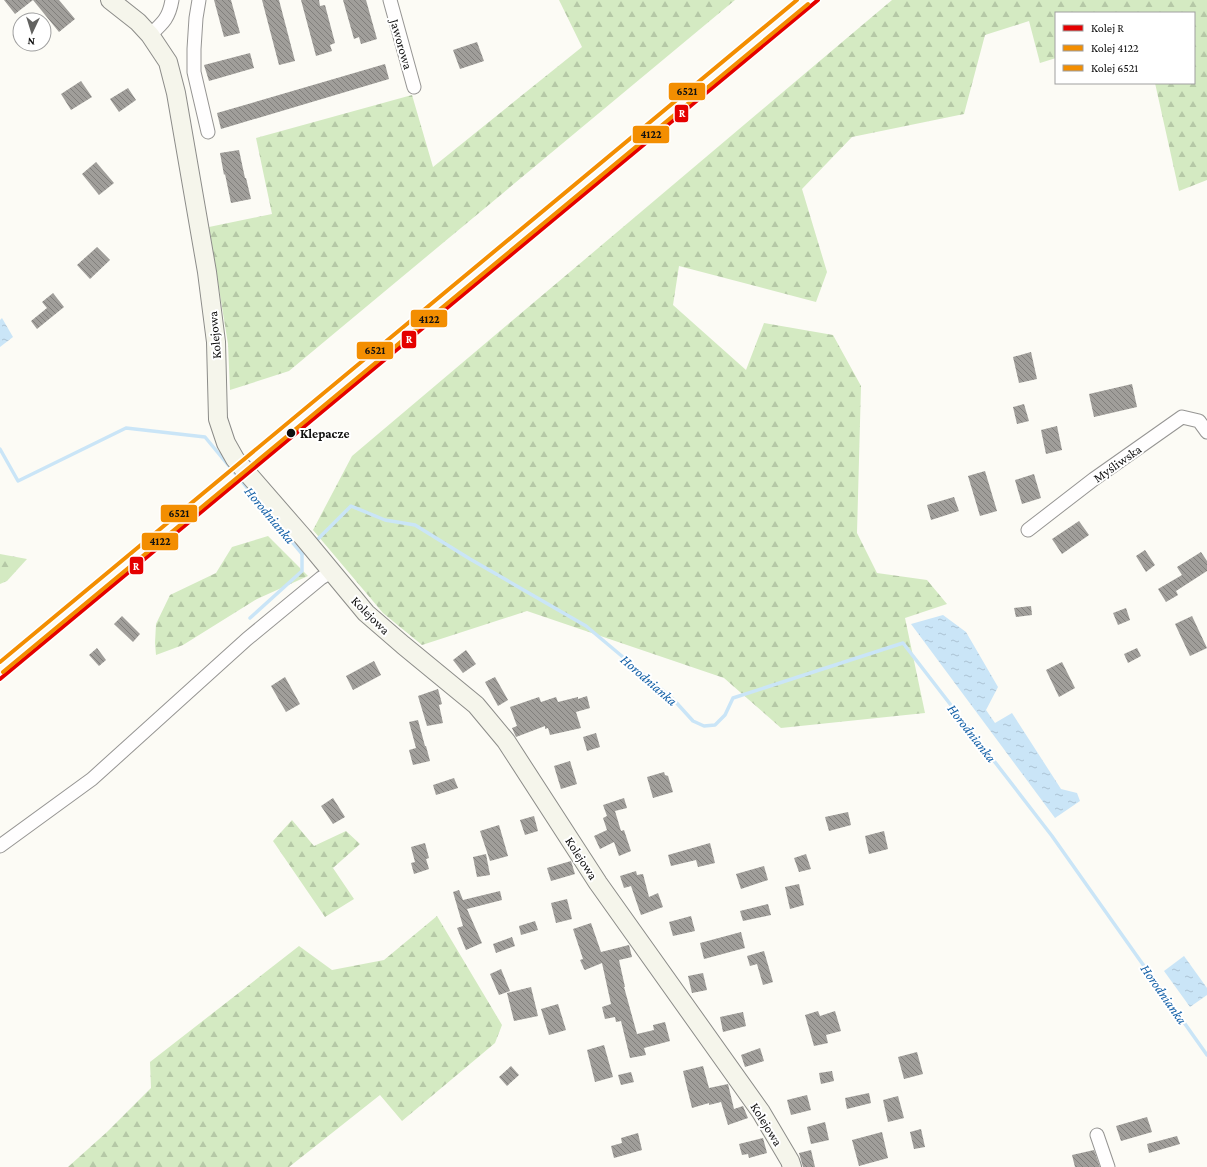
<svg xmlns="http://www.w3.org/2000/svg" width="1207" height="1167" viewBox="0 0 1207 1167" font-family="'Crimson Pro',serif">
	<defs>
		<pattern id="forest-firs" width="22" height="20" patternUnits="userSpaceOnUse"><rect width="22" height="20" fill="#d4eac2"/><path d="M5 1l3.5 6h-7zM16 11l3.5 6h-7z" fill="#b5c8a6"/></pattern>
		<pattern id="water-ripples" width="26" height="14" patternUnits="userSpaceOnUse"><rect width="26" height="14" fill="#cae5f7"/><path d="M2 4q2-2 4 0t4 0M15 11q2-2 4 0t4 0" fill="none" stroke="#acc3d3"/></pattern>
		<pattern id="building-back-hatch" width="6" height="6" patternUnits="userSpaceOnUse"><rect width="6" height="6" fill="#a09e9a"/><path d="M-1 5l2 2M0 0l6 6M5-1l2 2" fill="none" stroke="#817f7c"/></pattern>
	</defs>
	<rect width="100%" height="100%" fill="#fcfbf5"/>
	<g fill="url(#forest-firs)">
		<path d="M559,0H735L289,371L230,390L228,344L209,227L272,214L256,138L412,95L433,167L582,47Z"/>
		<path d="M892,0H1207V180L1179,191L1155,83H1194V13H1056V58L1040,63L1029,21L985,35L964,114L852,137L802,189L827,272L816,302L679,266L673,305L746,370L764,323L833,335L861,386L857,533L877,573L927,580L947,604L905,618L925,713L781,728L724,678L527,611L422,645L383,613L313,530L352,456Z"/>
		<path d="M268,536L308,576L257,599L183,645L156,655L155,643L156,624L170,595L216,573L232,547Z"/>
		<path d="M0,554L27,559L7,581L0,584Z"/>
		<path d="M292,820L314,846L346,831L360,844L333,868L354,899L325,917L273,841Z"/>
		<path d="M437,916L502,1025L495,1043L402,1121L380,1095L289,1167H68L107,1132L151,1088L150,1062L299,946L332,970L384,960Z"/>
	</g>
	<g fill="url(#water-ripples)">
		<path d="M2,318L13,337L0,347V320Z"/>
		<path d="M943,615L966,632L998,687L986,710L995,723L1012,713L1061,789L1077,793L1080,801L1055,818L911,624Z"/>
		<path d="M1184,956L1207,988V995L1190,1007L1164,971Z"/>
	</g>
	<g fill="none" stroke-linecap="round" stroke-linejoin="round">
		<g stroke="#cae5f7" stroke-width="3.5">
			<path d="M0,449L18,481L126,428L205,437L302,554L307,550"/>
			<path d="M314,543L351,506L385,520L415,525L470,559L586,626L673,699L693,721L704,726L715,725L725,715L733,698L903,643L1052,836L1207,1055"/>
			<path d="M250,618L302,571V554"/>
		</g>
	</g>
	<g fill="url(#building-back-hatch)">
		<path d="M4,0H59L75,19L59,32L33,0L15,14Z"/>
		<path d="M214,0H231L240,33L224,37Z"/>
		<path d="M262,0H279L295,61L279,65Z"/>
		<path d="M301,0H319L320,6L325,5L335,43L330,45L332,51L316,56Z"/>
		<path d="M343,0H366L377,39L361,44L359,37L354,39Z"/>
		<path d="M477,42L484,61L460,69L453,50Z"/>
		<path d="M250,53L254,68L209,81L204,65Z"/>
		<path d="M385,64L389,79L221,129L217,113Z"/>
		<path d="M81,81L92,97L71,110L61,94Z"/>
		<path d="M128,88L136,100L119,112L110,99Z"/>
		<path d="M239,150L245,178H246L251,199L231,203L225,174L224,175L220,153Z"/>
		<path d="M96,162L114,183L99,195L82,174Z"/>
		<path d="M97,247L110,260L90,279L77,265Z"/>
		<path d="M53,293L64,307L37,329L31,321L47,308L42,302Z"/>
		<path d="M1031,352L1037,379L1019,383L1013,357Z"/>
		<path d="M1132,384L1137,407L1094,417L1089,394Z"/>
		<path d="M1024,404L1029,421L1017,424L1013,407Z"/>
		<path d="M1057,426L1062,450L1046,454L1041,430Z"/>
		<path d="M985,471L997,511L980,516L968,476Z"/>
		<path d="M1034,474L1041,498L1022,504L1015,480Z"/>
		<path d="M954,497L959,511L931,520L927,505Z"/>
		<path d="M1079,521L1089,535L1062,554L1052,539Z"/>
		<path d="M1145,550L1155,565L1146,572L1136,556Z"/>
		<path d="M1201,552L1207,561V571L1176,591L1178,595L1166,602L1158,589L1182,575L1177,567Z"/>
		<path d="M1031,606L1032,615L1016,617L1014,608Z"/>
		<path d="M1126,608L1130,620L1118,625L1113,613Z"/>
		<path d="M122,616L140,634L133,642L114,624Z"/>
		<path d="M1192,616L1207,648L1190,656L1175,624Z"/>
		<path d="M97,648L106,660L99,666L89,655Z"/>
		<path d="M1137,648L1141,656L1128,663L1124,654Z"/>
		<path d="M466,650L476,664L463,673L453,660Z"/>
		<path d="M374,661L381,675L353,690L346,676Z"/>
		<path d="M1062,662L1075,688L1059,697L1046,670Z"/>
		<path d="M285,677L300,704L286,712L271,686Z"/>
		<path d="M495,677L508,700L498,706L485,682Z"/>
		<path d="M438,689L442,704L439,705L443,723L427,726L418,696Z"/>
		<path d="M587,696L590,708L576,712L581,728L550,735L548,728L545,729V726L516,737L512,728L517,726L510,707L539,697L541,702L556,697L558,702L578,697V699Z"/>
		<path d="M418,720L425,746H426L430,761L413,765L409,750L416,748L409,722Z"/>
		<path d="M596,733L600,747L587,751L583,737Z"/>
		<path d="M570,761L577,784L561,789L554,766Z"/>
		<path d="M664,772L665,775L668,776L673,792L653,798L647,777Z"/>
		<path d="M454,778L458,788L436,795L433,785Z"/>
		<path d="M333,798L345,817L333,824L321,806Z"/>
		<path d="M624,798L627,808L615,811L621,831L624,830L631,851L619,856L614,842L600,849L594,836L607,830L603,818L607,816L603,805Z"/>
		<path d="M848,812L851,825L829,831L825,817Z"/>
		<path d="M534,816L538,831L525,835L520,820Z"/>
		<path d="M499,825L508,856L490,861L480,831Z"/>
		<path d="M884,831L888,849L869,854L865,836Z"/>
		<path d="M425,843L429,858L426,859L429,869L414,874L411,863L415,862L411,847Z"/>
		<path d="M710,843L715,863L698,867L696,860L671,866L668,855Z"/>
		<path d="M486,854L490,875L477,877L473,857Z"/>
		<path d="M806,854L811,869L799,872L794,858Z"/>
		<path d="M571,861L575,874L551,881L547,868Z"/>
		<path d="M764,866L768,880L741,889L736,874Z"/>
		<path d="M636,871L637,875L643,874L649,897L658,893L663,907L641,915L631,886L624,888L620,876Z"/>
		<path d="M799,884L804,905L790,909L785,887Z"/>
		<path d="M459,890L463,900L500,891L502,900L467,909L482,943L466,950L457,928L463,926L453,892Z"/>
		<path d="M567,899L572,919L556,923L551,903Z"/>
		<path d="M768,904L771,915L743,921L740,911Z"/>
		<path d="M691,916L695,931L673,936L669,922Z"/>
		<path d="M535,921L538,930L521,935L519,926Z"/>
		<path d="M591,923L601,952L629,945L632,957L619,960L625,987H624L637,1034L654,1030L653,1025L665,1022L670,1041L644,1048L646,1055L630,1058L621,1021L616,1022L615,1017L605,1019L602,1007L611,1004L602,963L585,970L584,969L580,960L583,959L573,929Z"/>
		<path d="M741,932L745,948L704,959L700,943Z"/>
		<path d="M512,937L515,946L496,953L493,944Z"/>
		<path d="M764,951L773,982L763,985L757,964L750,966L747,956Z"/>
		<path d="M501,969L510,991L499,995L490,974Z"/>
		<path d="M703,973L707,990L692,993L688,976Z"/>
		<path d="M531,987L538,1016L514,1021L507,993Z"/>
		<path d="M558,1004L566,1030L549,1035L541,1009Z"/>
		<path d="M818,1011L820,1016L835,1011L841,1031L826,1035L828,1043L814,1046L805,1015Z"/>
		<path d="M743,1012L746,1026L723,1032L720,1017Z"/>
		<path d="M604,1045L613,1077L595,1082L587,1050Z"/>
		<path d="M760,1048L764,1061L745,1067L741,1055Z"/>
		<path d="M917,1052L923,1074L904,1079L898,1057Z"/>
		<path d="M511,1066L519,1075L507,1086L499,1077Z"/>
		<path d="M703,1066L709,1088L728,1084L734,1109L743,1106L748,1118L728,1125L721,1102L709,1105V1103L692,1108L683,1071Z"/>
		<path d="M832,1071L834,1081L821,1084L819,1073Z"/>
		<path d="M631,1072L634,1082L621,1085L618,1075Z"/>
		<path d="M869,1093L871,1103L847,1109L845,1098Z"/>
		<path d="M807,1095L811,1110L791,1115L787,1100Z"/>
		<path d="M898,1096L904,1118L888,1122L883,1100Z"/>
		<path d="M1147,1117L1152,1132L1121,1141L1116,1126Z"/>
		<path d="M825,1122L829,1140L811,1144L807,1127Z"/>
		<path d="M921,1129L925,1147L914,1149L910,1132Z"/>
		<path d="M882,1132L888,1158L859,1166L852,1140Z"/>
		<path d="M638,1133L642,1150L614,1158L611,1146L622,1143L621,1138Z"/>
		<path d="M1177,1136L1180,1144L1149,1153L1147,1144Z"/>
		<path d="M763,1138L767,1153L749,1158L748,1154L742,1155L739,1144Z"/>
		<path d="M811,1150L815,1167H803L799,1153Z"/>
		<path d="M1094,1150L1100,1167H1075L1072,1155Z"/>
	</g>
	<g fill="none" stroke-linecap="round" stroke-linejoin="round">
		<g stroke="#969593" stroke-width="15">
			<g id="street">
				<path d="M199,0L196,18L194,49V72L208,132"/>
				<path d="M390,0L414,87"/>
				<path d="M150,35C163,23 169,18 172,0"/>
				<path d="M1028,530L1094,479L1182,417L1199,421L1207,432"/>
				<path d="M0,846L92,779L247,639L321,578L331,572"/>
				<path d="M1097,1135L1108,1167"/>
			</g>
		</g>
		<g stroke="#8c8c89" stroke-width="20">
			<path id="secondary" d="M110,0L138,22L150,35L168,62L176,93L207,272L216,342L218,419L226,443L235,459L303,537L366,613L403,645L476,705L506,741L598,883L761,1112L790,1161L792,1167"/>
		</g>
		<use href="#street" stroke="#fffefe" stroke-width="13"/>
		<use href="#secondary" stroke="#f5f5eb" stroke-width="18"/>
		<g stroke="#fff" stroke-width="7">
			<path id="rail-1" d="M0,679L818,0"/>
		</g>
		<g stroke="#fff" stroke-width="7">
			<path id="rail-2" d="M3,672L808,4"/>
		</g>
		<g stroke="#fff" stroke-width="7">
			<path id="rail-3" d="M0,662L797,0"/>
		</g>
		<use href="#rail-1" stroke="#e50000" stroke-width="4"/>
		<use href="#rail-2" stroke="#f38e01" stroke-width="4"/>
		<use href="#rail-3" stroke="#f38e01" stroke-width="4"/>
	</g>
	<circle fill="#0f0f0f" stroke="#fff" stroke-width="1.5" cx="291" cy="433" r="5"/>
	<g text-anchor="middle" stroke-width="4" stroke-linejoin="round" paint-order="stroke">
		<g font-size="13" fill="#0f0f0f" stroke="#fff">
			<text transform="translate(402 44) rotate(74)" y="5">Jaworowa</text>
			<text transform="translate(214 335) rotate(-95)" y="5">Kolejowa</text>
			<text transform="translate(1117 463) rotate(-35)" y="5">Myśliwska</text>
			<text transform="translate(371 615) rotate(45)" y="5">Kolejowa</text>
			<text transform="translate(582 858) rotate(57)" y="5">Kolejowa</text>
			<text transform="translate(767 1124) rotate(58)" y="5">Kolejowa</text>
		</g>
		<g font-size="13" font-weight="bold" fill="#0f0f0f" stroke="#fff" text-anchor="start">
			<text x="300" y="438">Klepacze</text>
		</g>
		<g font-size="14" font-style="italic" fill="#1360a7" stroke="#fff">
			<text transform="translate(270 515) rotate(50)" y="5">Horodnianka</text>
			<text transform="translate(649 680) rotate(41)" y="5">Horodnianka</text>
			<text transform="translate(972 733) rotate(52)" y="5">Horodnianka</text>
			<text transform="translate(1164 994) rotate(55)" y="5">Horodnianka</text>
		</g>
	</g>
	<g stroke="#fff" stroke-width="1.5">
		<rect x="668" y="82" width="38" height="19" rx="4" fill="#f38e01"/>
		<rect x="674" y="104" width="15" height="19" rx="4" fill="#e50000"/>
		<rect x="632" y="125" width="38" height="19" rx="4" fill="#f38e01"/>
		<rect x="410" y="309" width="38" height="19" rx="4" fill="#f38e01"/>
		<rect x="401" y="330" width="16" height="19" rx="4" fill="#e50000"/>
		<rect x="356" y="341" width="38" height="19" rx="4" fill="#f38e01"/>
		<rect x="160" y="504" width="38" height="19" rx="4" fill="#f38e01"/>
		<rect x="141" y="532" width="38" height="19" rx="4" fill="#f38e01"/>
		<rect x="129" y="556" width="15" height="19" rx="4" fill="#e50000"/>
	</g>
	<g font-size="11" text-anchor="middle" font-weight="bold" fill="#fff">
		<text x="682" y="117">R</text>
		<text x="409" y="343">R</text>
		<text x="136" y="570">R</text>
	</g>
	<g font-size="11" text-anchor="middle" font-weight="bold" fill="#111">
		<text x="687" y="95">6521</text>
		<text x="651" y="138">4122</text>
		<text x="429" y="323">4122</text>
		<text x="375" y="354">6521</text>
		<text x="179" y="517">6521</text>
		<text x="160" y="545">4122</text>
	</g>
	<rect x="1055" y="12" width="140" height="72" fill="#ffffff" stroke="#9f9f9f"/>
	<rect x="1063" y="25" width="20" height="6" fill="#e50000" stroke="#9f9f9f"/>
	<text x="1091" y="32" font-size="12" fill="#0f0f0f">Kolej R</text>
	<rect x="1063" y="45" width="20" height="6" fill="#f38e01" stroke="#9f9f9f"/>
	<text x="1091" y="52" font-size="12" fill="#0f0f0f">Kolej 4122</text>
	<rect x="1063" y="65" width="20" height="6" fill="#f38e01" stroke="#9f9f9f"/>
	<text x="1091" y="72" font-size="12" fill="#0f0f0f">Kolej 6521</text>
	<g transform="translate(32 32) rotate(184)"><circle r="19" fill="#ffffff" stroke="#9f9f9f"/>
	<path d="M0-3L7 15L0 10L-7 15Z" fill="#626260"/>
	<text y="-6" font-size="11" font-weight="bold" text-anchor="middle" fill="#0f0f0f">N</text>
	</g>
</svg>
